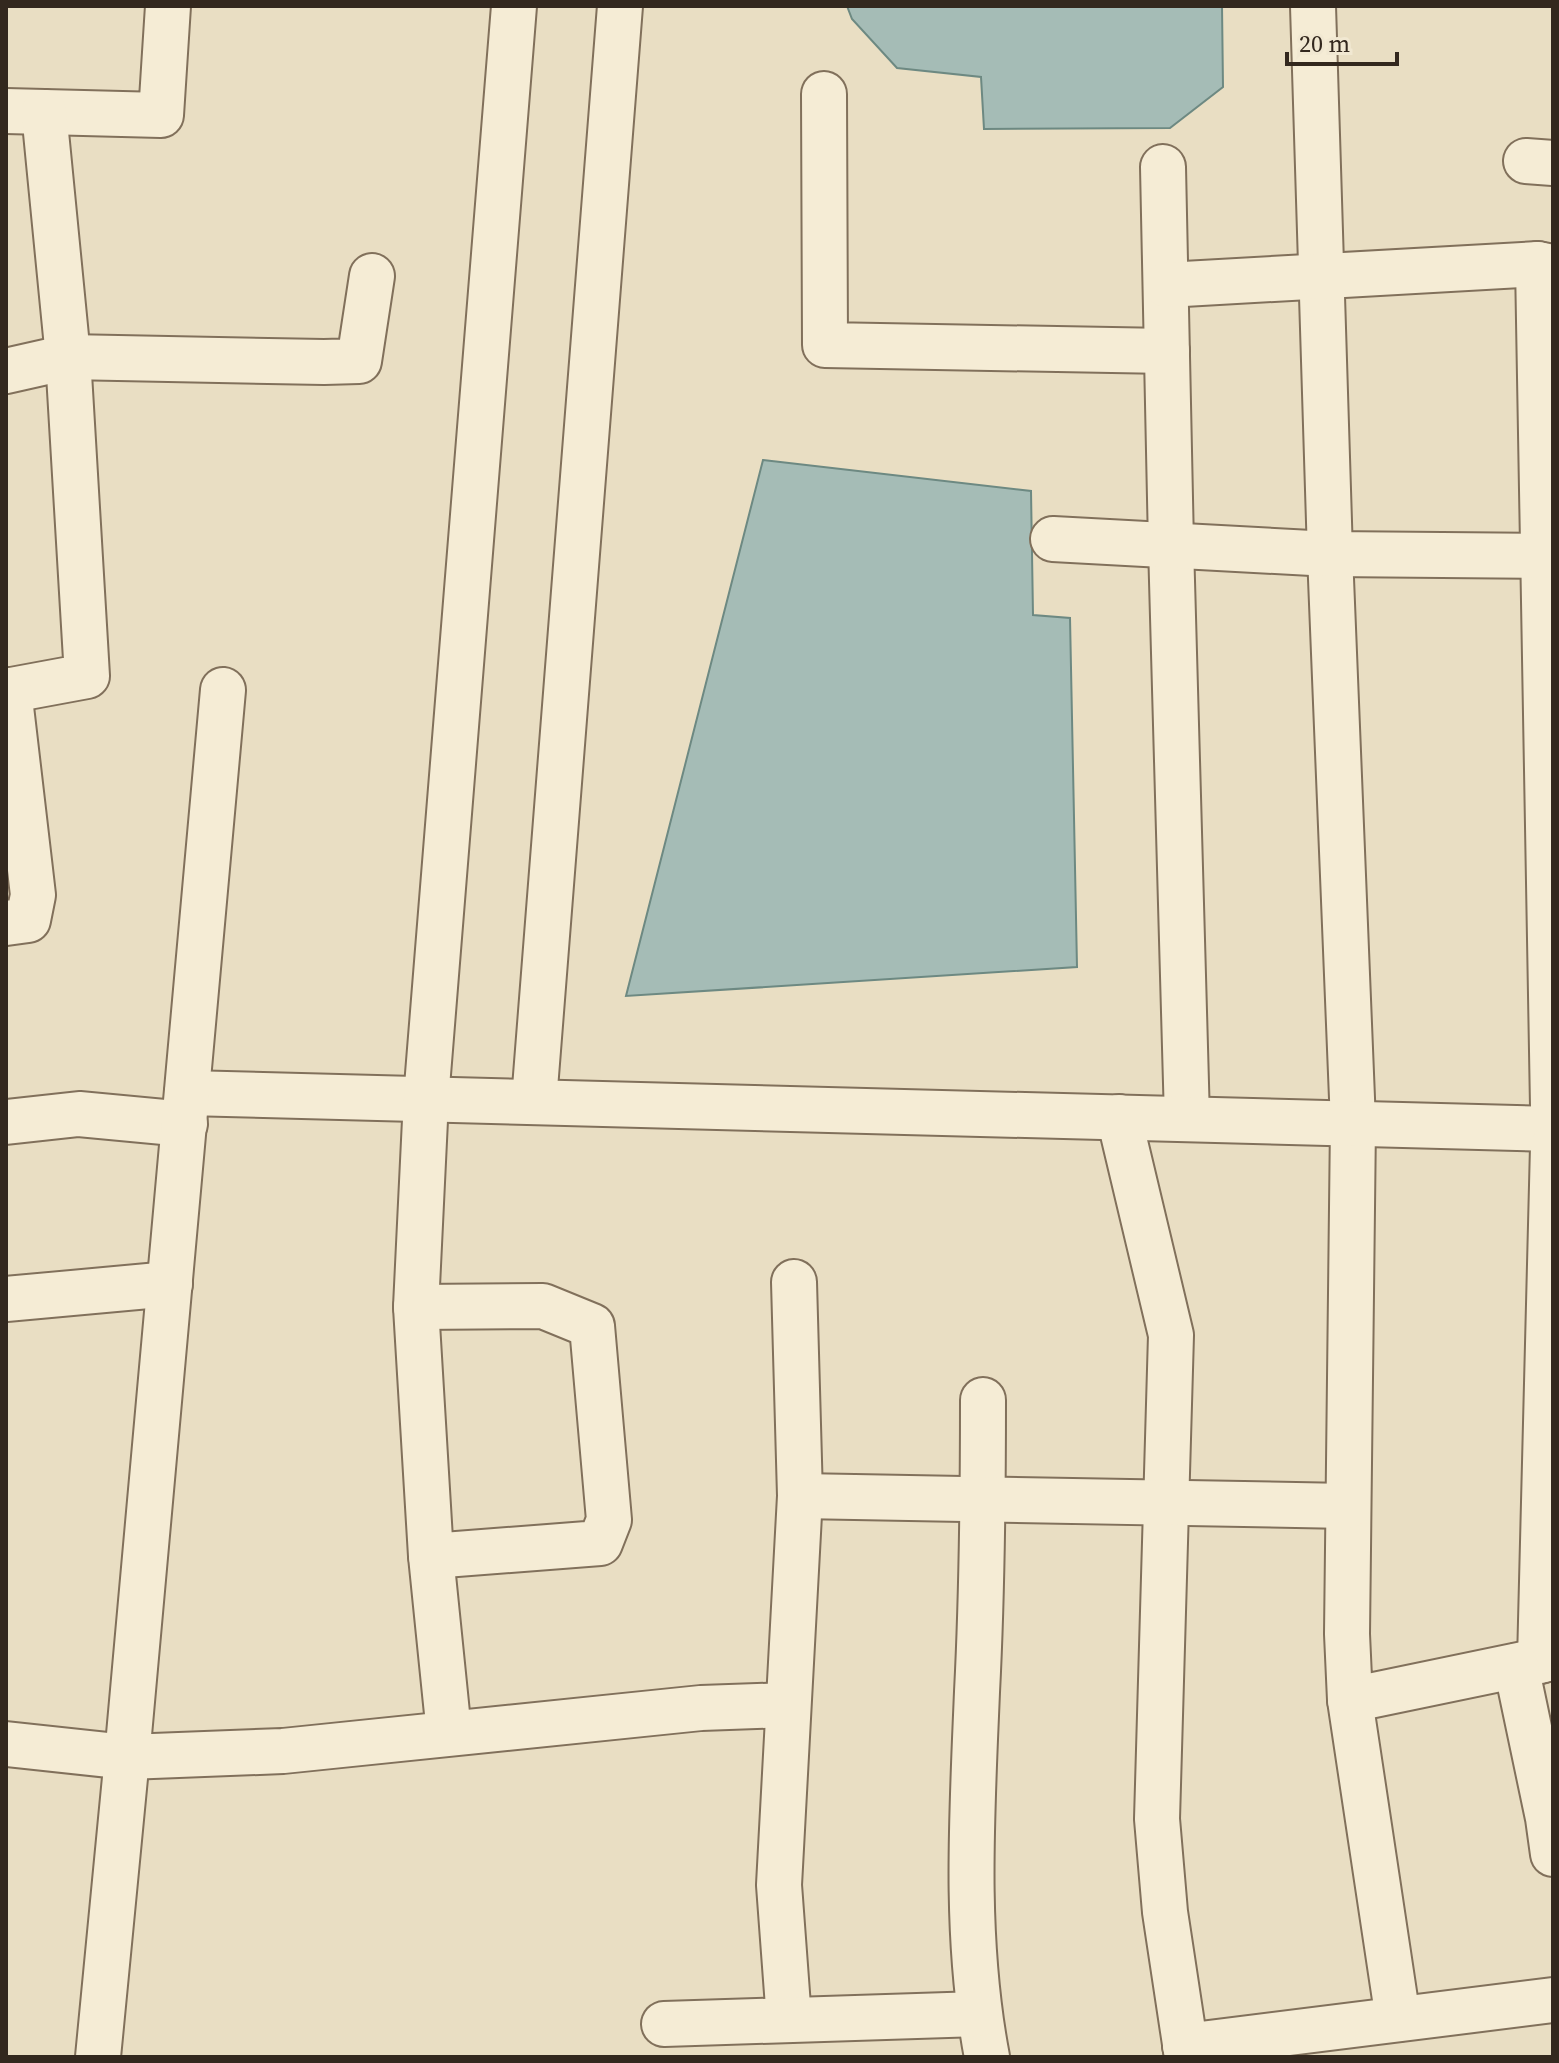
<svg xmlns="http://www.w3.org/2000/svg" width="1559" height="2063" viewBox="0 0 1559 2063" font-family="'Source Serif 4',serif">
	<rect width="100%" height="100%" fill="#e9dec3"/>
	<g fill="#a5bcb6" stroke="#6d8982" stroke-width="2">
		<path d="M847,6H1222L1223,87L1170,128L984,129L981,77L897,68L852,19Z"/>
		<path d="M763,460L1031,491L1033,615L1070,618L1077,967L626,996Z"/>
	</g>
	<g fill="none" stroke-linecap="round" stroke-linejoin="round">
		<g stroke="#81705b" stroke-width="48">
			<g id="minor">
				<path d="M1313,6L1330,554L1353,1123L1347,1634L1350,1700L1553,1658"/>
				<path d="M824,94L825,345L1167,351"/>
				<path d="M6,111L161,115L168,6"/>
				<path d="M1526,161L1553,163"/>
				<path d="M1163,167L1171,545L1187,1119"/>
				<path d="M1538,264L1553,1107"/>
				<path d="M1166,285L1538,264L1553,267"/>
				<path d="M6,371L68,357L324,362L359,361L372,276"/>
				<path d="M1053,539L1330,554L1553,556"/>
				<path d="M6,691L87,676L68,357L44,112"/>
				<path d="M6,923L28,920L33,895L9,690"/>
				<path d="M187,1093L1553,1129"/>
				<path d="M534,1101L620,6"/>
				<path d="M1119,1117L1171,1335L1157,1819L1165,1912L1187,2057"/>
				<path d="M6,1122L79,1114L185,1124"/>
				<path d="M6,1299L170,1284"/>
				<path d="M416,1307L543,1306L592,1326L609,1520L600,1543L431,1556"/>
				<path d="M983,1400C983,1497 982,1595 977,1692C972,1814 964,1937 987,2057"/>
				<path d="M800,1496L1348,1506"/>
				<path d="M1540,1661L1553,1146"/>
				<path d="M1516,1666L1548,1818L1553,1854"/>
				<path d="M1350,1700L1398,2019"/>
				<path d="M449,1733L431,1556L416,1307L426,1099L514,6"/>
				<path d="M6,1744L127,1757L283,1751L701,1708L788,1705"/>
				<path d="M789,2020L779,1885L800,1496L794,1282"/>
				<path d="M664,2024L979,2014"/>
				<path d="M1185,2046L1553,2000"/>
				<path d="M98,2057L127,1757L223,690"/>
			</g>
		</g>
		<use href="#minor" stroke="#f5ecd5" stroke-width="44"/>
	</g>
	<rect width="1559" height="2063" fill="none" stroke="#33281e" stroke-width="16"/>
	<path d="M1287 52v12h110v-12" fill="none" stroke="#33281e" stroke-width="4"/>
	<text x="1299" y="52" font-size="24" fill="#33281e" stroke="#f1e8d2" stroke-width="6" paint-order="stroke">20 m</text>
</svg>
